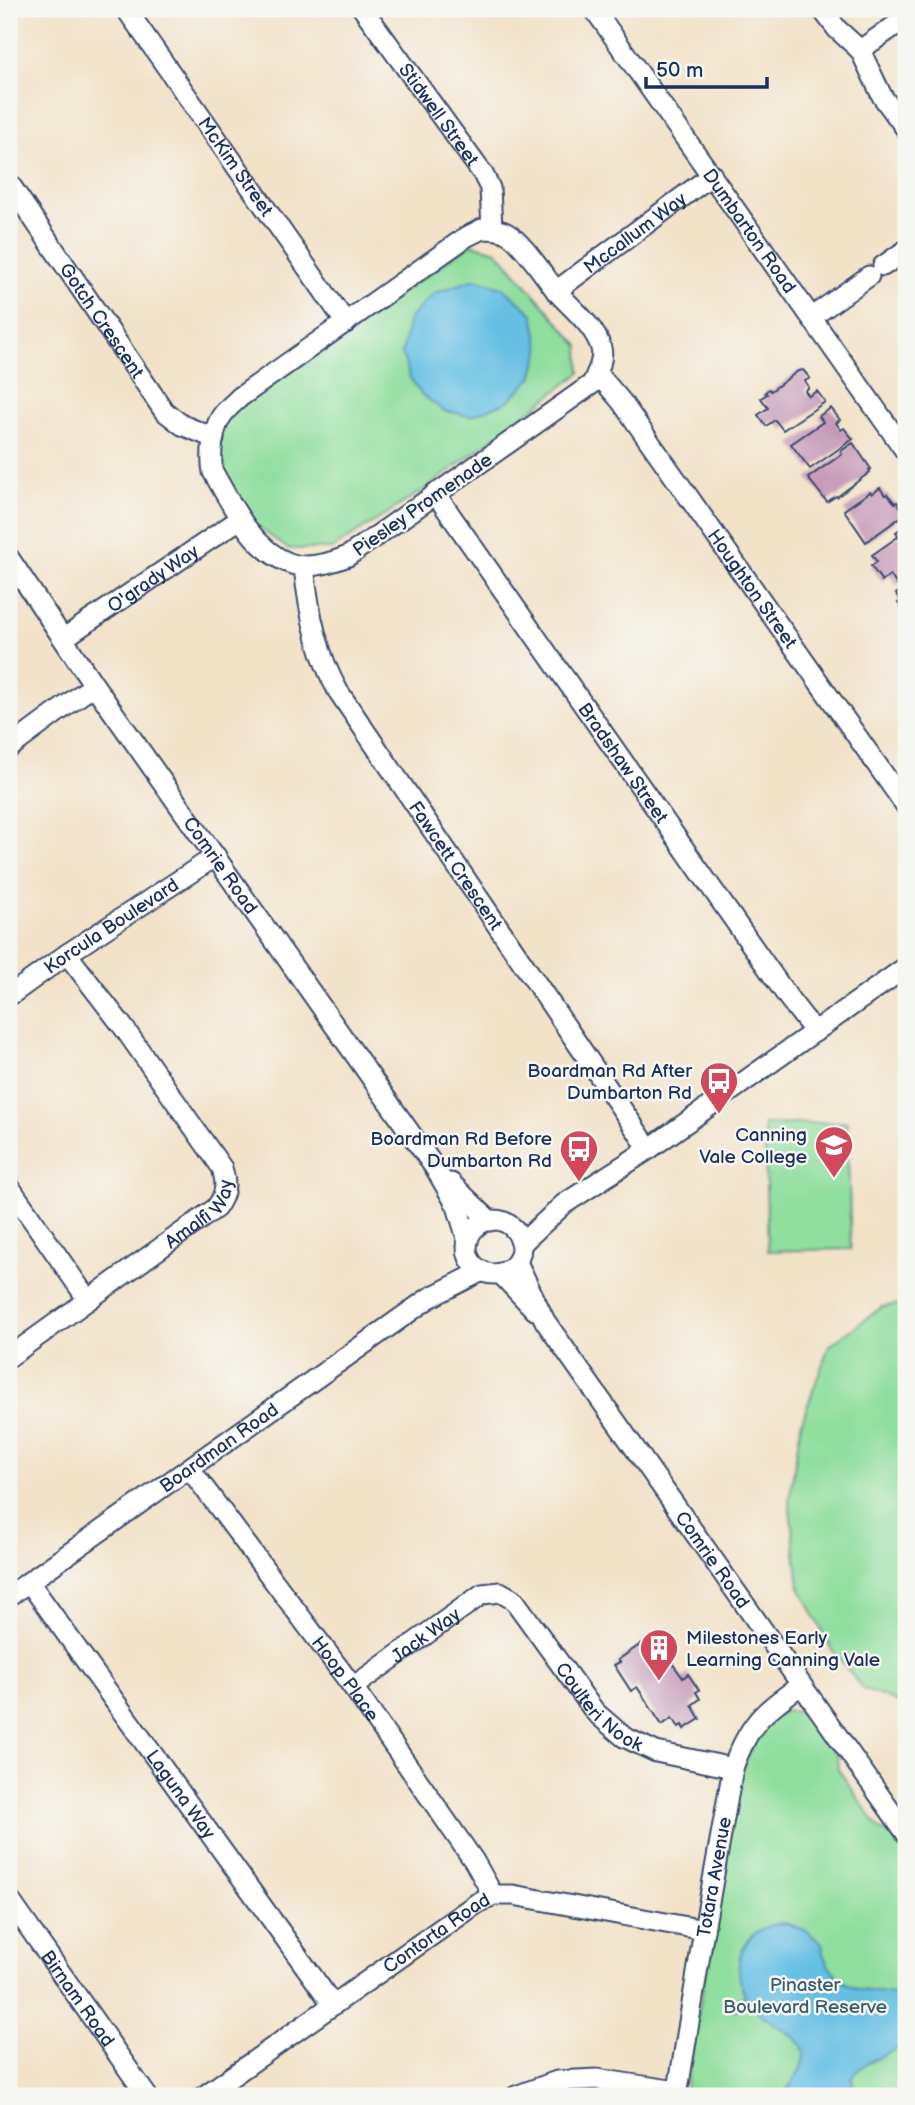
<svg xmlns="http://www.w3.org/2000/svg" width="915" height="2105" viewBox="0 0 915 2105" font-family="'Balsamiq Sans',sans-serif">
	<rect width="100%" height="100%" fill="#f6f6f2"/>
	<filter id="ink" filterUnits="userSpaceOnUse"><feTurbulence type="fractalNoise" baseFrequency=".0143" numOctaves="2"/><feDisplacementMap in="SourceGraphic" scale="14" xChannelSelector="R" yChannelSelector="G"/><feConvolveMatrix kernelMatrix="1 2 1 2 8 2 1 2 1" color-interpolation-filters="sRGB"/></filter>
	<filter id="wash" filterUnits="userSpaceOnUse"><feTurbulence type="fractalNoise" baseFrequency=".00686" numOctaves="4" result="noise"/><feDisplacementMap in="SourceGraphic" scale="28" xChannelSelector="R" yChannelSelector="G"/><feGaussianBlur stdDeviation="1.57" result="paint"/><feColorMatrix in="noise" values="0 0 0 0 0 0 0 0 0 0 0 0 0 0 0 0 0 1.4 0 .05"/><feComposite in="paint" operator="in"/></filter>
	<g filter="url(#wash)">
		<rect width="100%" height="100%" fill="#f2e2c8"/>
		<g fill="#8fde9d" stroke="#55867e" stroke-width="2">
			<path d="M472,244L497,251L579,346L580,373L431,485L332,549H288L233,508L210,462L218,420Z"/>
			<path d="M847,1122L851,1249L768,1251L764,1125Z"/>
			<path d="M906,1303V1706L863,1689L830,1647L799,1585L789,1501L801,1424L829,1346L882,1307Z"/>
			<path d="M788,1711L802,1713L811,1721L837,1756L838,1769L880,1830L892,1834L906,1855V2096H684L740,1775C750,1751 759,1716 788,1711Z"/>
		</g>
		<g fill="#66c0e4" stroke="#4078a1" stroke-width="2">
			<path d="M475,279L502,287L533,314L540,351L532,378L507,402L471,416L444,411L421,394L410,378L402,354L409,319L434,293Z"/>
			<path d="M785,1923L805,1930L822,1943L823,1954L828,1965L842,1981L859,1990L893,1994L906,2005C906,2015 909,2031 905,2039C897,2057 864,2056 851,2079L853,2082L850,2096H782C837,2030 776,2042 747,1998L741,2002L738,2009L734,2010L729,2007L731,1999H739L745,1995C729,1959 745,1926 785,1923Z"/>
		</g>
		<g id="blocks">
			<g fill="#c396b5">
				<path d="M803,370L810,378L805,381L809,387L805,391L809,396L817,391L825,402L783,430L775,420L766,426L758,415L768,408L761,398L767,394L765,392L769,389L771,391L798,371Z"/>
				<path d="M831,408L840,420L836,423L841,430L844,428L853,439L810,469L791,444L823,422L819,416Z"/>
				<path d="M853,443L871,469L869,470L870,472L837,497L836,496L827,502L808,478L842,454L841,451Z"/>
				<path d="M880,488L885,495L887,494L895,503L897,502L905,514L866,542L844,510L870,492L872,494Z"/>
				<path d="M906,519V579L897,585L890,575L882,581L871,566L877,562L872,555L899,536L896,532L906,525L903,521Z"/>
				<path d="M906,587V615L898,603L901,601L896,594Z"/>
				<path d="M644,1642L662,1669L672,1663L683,1678L688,1674L699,1690L696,1692L700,1699L692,1705L700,1719L684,1729L682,1725L679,1727L672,1718L662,1725L637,1687L631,1691L614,1665L620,1662L618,1660Z"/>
			</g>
		</g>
	</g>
	<g filter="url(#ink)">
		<use href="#blocks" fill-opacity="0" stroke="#3b4a6e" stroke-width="2"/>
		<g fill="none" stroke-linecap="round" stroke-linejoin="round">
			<g stroke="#3b4a6e" stroke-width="23">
				<g id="minor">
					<path id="s1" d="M126,9L346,323"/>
					<path id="s2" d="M363,9L483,174L490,188L492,229"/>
					<path id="s3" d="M594,9L906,452"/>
					<path d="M822,9L837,29L860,50L906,18"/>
					<path d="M860,50L882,96L906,129"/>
					<path id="s4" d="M9,183L164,411L182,425L214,438"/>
					<path d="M482,229C490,229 501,229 508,234C523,243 542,273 554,288C569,307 594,324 601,348C604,360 597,373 592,384L348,556C331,563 308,570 289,563C252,549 232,505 213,472C210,456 212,432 221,417C226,409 234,403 240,397L466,237Z"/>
					<path d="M883,266L906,250"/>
					<path id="s5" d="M556,291L712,175"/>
					<path d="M812,317L869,276"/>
					<path id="s6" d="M597,373L621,401L906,806"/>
					<path id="s7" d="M435,493L790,1000L815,1032"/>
					<path id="s8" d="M9,558L94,685L435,1168L457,1206L468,1242"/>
					<path id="s9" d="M304,566C308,608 317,654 338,691L649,1149"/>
					<path id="s10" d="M64,638L240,519"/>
					<path d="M9,748L94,685"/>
					<path id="s11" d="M9,996L67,954L216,856"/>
					<path d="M451,1183L490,1221"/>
					<path d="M9,1186L88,1300"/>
					<circle cx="494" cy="1247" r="27"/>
					<path d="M521,1244L564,1204L649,1149L906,967"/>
					<path id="s12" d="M517,1262L545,1321L906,1833"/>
					<path d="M500,1273L535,1310"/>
					<path id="s13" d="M9,1357L216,1208C226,1194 227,1185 222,1168L124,1028L67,954"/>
					<path id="s14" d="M190,1469L353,1687L474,1861L493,1895"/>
					<path id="s15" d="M29,1582L333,2005"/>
					<path id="s16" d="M9,1596L429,1298L482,1271"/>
					<path id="s17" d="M353,1687L482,1594L500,1592L514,1600L595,1712L624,1737L656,1752L733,1768"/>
					<path id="s18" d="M9,1899L147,2096"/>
					<path id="s19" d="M204,2096L476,1904L493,1895H513L704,1930"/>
					<path d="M516,2096L557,2081L597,2079L677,2091"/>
					<path id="s20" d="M677,2096L704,1930L733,1768C749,1723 763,1712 801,1685"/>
				</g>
			</g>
			<use href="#minor" stroke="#fff" stroke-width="19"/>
		</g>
	</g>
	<defs>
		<g id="bus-pin" transform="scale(2.0125)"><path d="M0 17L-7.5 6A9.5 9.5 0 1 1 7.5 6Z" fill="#d1495b" stroke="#f6f6f2"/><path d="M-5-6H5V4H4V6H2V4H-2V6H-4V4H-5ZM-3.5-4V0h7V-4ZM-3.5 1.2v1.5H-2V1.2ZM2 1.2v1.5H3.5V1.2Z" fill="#fff"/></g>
		<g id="school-pin" transform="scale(2.0125)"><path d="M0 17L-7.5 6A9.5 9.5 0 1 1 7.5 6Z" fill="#d1495b" stroke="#f6f6f2"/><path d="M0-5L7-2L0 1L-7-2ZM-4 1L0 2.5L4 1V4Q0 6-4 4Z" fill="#fff"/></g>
		<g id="building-pin" transform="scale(2.0125)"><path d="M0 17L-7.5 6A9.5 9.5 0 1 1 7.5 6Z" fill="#d1495b" stroke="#f6f6f2"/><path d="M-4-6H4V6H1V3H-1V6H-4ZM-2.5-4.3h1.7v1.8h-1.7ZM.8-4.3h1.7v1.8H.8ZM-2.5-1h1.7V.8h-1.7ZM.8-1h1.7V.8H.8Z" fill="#fff"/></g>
	</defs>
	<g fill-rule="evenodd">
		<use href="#bus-pin" x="719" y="1081"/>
		<use href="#school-pin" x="834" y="1145"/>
		<use href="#bus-pin" x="579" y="1149"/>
		<use href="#building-pin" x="659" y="1648"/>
	</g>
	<g text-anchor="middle" stroke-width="5" stroke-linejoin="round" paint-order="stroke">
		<g font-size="19" fill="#1b2f5e" stroke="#f6f6f2">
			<text dy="7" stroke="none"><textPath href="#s2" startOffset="130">Stidwell Street</textPath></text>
			<text dy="7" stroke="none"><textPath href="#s1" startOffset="192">McKim Street</textPath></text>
			<text dy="7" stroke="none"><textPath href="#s3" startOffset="271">Dumbarton Road</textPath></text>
			<text dy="7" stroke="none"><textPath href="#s5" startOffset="98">Mccallum Way</textPath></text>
			<text dy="7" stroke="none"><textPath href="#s4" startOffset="166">Gotch Crescent</textPath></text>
			<text transform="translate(422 504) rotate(-35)" y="7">Piesley Promenade</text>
			<text dy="7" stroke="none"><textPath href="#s10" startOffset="107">O'grady Way</textPath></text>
			<text dy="7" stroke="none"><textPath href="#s6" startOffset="266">Houghton Street</textPath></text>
			<text dy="7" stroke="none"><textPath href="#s7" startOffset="329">Bradshaw Street</textPath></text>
			<text dy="7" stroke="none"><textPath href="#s8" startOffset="373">Comrie Road</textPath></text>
			<text dy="7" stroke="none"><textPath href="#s9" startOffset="341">Fawcett Crescent</textPath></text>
			<text dy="7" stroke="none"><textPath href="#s11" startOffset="124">Korcula Boulevard</textPath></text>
			<text dy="7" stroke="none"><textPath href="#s13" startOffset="240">Amalfi Way</textPath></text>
			<text dy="7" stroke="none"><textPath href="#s16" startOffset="257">Boardman Road</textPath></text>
			<text dy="7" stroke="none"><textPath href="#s12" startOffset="357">Comrie Road</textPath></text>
			<text dy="7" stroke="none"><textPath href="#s17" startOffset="89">Jack Way</textPath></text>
			<text dy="7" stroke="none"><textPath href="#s14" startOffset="261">Hoop Place</textPath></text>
			<text dy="7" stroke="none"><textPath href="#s17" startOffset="331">Coulteri Nook</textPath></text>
			<text dy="7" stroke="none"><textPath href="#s15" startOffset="261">Laguna Way</textPath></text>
			<text dy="7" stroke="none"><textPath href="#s20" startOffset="222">Totara Avenue</textPath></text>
			<text dy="7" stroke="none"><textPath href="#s19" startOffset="284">Contorta Road</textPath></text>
			<text dy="7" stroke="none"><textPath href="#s18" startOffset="121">Birnam Road</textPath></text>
		</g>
		<g font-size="19" fill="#1b2f5e" stroke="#f6f6f2" text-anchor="end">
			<text x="692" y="1077">Boardman Rd After<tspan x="692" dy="22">Dumbarton Rd</tspan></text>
			<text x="807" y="1141">Canning<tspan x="807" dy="22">Vale College</tspan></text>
			<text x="552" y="1145">Boardman Rd Before<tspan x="552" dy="22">Dumbarton Rd</tspan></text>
			<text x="686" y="1644" text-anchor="start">Milestones Early<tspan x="686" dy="22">Learning Canning Vale</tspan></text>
		</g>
		<g font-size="19" fill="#385b6e" stroke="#f6f6f2">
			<text x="805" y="1991">Pinaster<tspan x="805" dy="22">Boulevard Reserve</tspan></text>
		</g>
	</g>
	<rect width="915" height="2105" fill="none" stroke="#f6f6f2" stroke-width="35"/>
	<path d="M646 77v10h121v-10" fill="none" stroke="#1b2f5e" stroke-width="3.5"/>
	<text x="656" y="77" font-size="21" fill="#1b2f5e" stroke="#f6f6f2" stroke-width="5" paint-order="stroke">50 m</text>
</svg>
